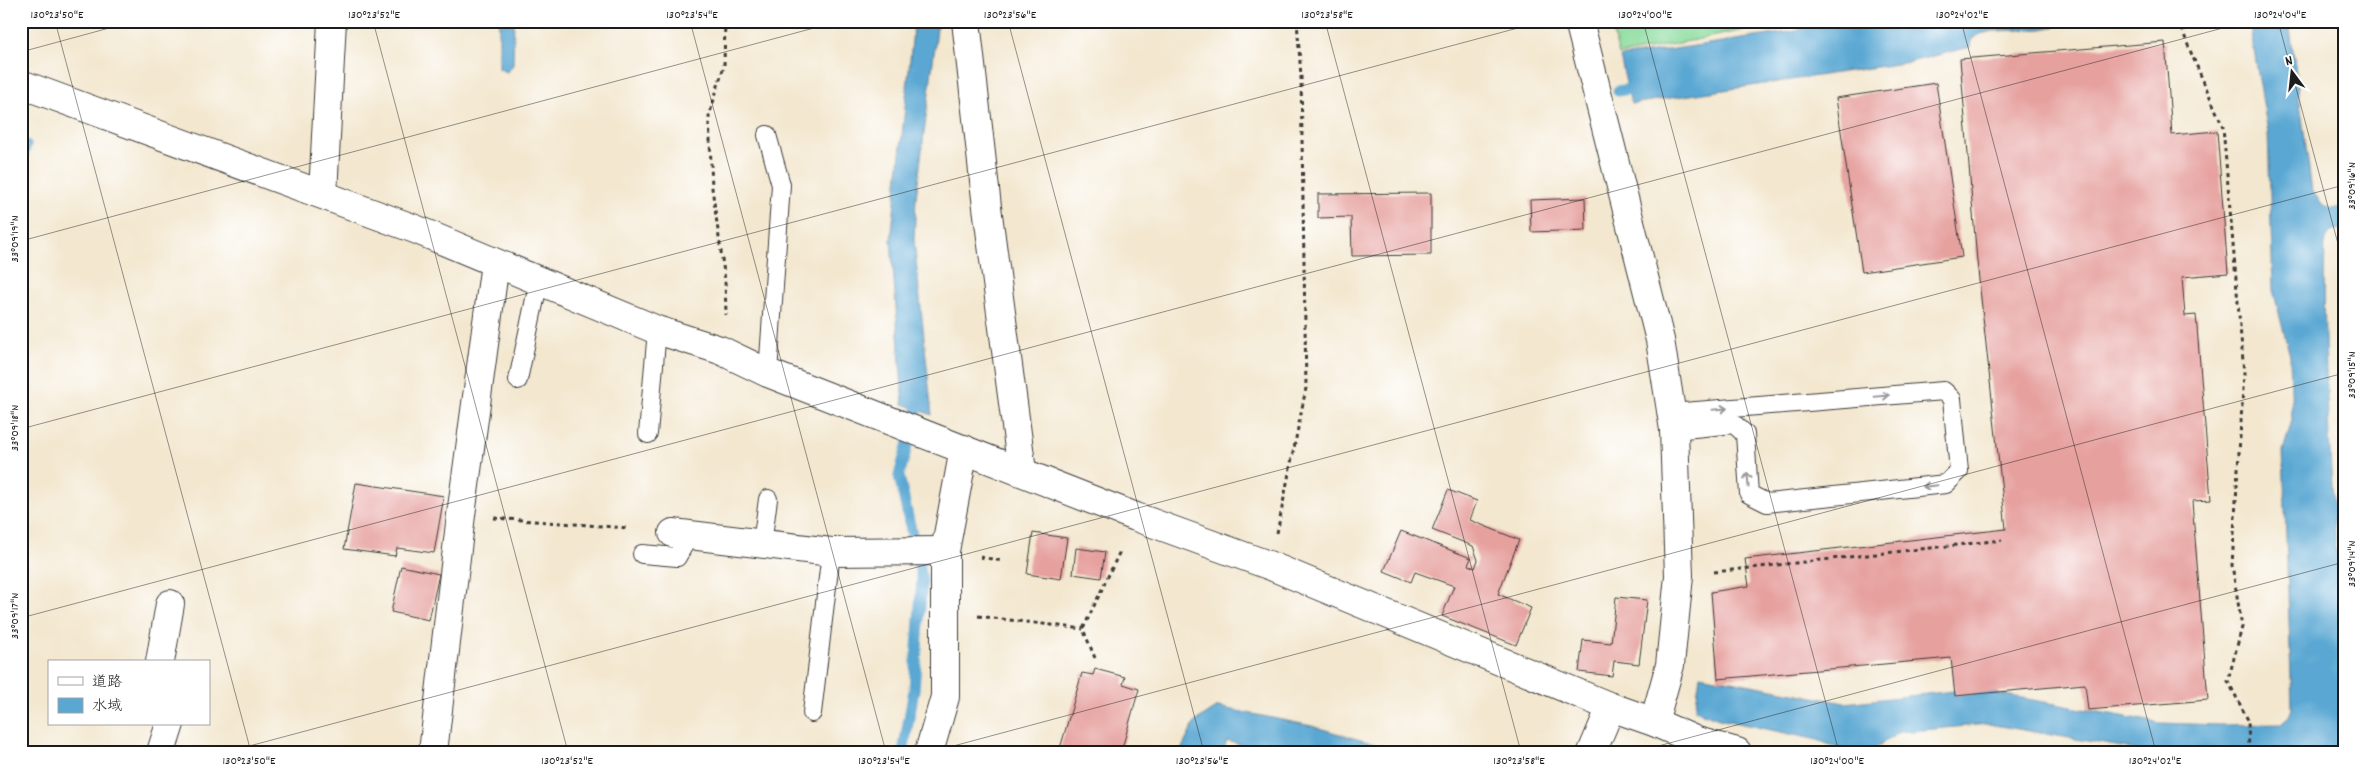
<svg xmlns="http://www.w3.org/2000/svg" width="2365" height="773" viewBox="0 0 2365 773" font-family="Dekko,'Klee One',sans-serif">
	<rect width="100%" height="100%" fill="#fff"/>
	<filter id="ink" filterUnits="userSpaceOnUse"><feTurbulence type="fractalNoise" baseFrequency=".02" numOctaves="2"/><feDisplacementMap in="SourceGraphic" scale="10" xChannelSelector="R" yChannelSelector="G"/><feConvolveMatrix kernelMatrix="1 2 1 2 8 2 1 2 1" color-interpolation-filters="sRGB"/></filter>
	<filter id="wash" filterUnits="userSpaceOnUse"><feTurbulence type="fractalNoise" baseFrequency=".0096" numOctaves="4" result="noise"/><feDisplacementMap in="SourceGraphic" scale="20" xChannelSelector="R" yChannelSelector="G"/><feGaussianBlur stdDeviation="1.12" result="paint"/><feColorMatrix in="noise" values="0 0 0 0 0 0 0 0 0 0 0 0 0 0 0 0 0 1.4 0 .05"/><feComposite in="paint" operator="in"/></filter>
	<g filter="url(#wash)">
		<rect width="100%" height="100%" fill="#f3e7cf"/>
		<path fill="#89db9b" stroke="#527c5c" d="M1610,21H1790L1619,55Z"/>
		<g fill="#5aa7d3" stroke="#3b6278">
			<path d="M499,21H514L513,65L507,72L499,69Z"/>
			<path d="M914,21H938L916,198L914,240L932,415L903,404L891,240Z"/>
			<path d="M1826,21H2083L2042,29L1994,31L1980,34L1971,40L1970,47L1910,62L1631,104L1620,57L1796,31L1807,26Z"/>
			<path d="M2249,21H2289L2312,191L2323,205L2332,209L2344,206V229L2333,230L2325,238C2320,409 2344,580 2344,752H2136L2127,748L1989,724L1900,732L1870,751H1844L1818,740L1719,719L1695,710L1700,675L1845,703L1972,689L2160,723L2221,725L2281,724L2289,717L2292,708L2283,451L2292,420L2290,356L2273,290L2268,132Z"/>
			<path d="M1218,707L1312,726L1402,752H1269L1227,741L1223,752H1180L1195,722Z"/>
		</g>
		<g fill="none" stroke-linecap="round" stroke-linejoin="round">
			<g stroke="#5aa7d3" stroke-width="11">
				<path d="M1618,91L1641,87"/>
				<path d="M21,161L26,145"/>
				<path d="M903,752L914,690L922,579L899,476L919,402L918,395"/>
			</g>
		</g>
		<g id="blocks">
			<g fill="#e6a19f">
				<path d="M2165,42L2172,135L2217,131L2228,273L2182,277L2185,316L2196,315L2211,500L2192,501L2208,700L2088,710L2085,684L1955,696L1951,658L1718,679L1711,592L1749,586L1745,559L2006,529L1977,261L1960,59Z"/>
				<path d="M1936,83L1962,257L1862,272L1836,98Z"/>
				<path d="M1431,193V255L1352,256L1351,217L1318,218V194Z"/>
				<path d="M1585,198L1586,230L1531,232L1530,200Z"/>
				<path d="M356,483L444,496L434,553L397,548L395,556L344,549Z"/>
				<path d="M1448,490L1477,501L1470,520L1519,540L1498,594L1531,608L1516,645L1442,616L1454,586L1415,572L1411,582L1384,571L1401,531L1471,558L1468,565L1475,568L1478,560L1473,546L1432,530Z"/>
				<path d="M1033,533L1067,538L1061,579L1027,574Z"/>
				<path d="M1076,548L1105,552L1101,578L1073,574Z"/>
				<path d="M401,566L439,574L429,620L391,612Z"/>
				<path d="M1616,597L1647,600L1639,664L1614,661L1612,676L1579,672L1583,640L1611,643Z"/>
				<path d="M1095,669L1125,677L1123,684L1139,689L1121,752H1059L1082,673L1093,675Z"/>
			</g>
		</g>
	</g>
	<g filter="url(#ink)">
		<use href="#blocks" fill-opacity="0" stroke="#3c3a37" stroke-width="1"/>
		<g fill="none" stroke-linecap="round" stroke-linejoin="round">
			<g stroke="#3c3a37" stroke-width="20">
				<g id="lane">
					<path d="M767,135L781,185L768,373"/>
					<path d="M518,380L539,280"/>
					<path d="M1671,413L1944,391L1952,399L1959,471L1946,484L1767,503L1749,494L1745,434L1734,424L1674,430"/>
					<path d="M648,434L657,330"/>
					<path d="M762,544L768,499"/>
					<path d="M642,554L677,557L689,536"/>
					<path d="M812,713L831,552"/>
				</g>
			</g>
			<g stroke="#3c3a37" stroke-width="30">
				<g id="street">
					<path d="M966,21L987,207L1022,471"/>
					<path d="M1579,21L1660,340L1674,430L1679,576L1670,665L1654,722"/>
					<path d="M21,84L415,229L657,330L720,350L768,373L1136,517L1271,566L1611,707L1654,722L1697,741L1737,752"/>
					<path d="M323,194L332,21"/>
					<path d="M673,533L831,552L945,551"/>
					<path d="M160,662L170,604"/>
					<path d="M161,752L170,724"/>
					<path d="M433,752L461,515L495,263"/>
					<path d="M929,752L945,697V551L964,449"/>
					<path d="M1592,752L1611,707"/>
				</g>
			</g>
			<g stroke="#3c3a37" stroke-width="3" stroke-dasharray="4 4" stroke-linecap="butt">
				<path d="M725,21L724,66L709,116L712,188L725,280L726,315"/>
				<path d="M2179,21L2189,48L2223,127L2244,373L2232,565L2242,627L2228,681L2248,720L2249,752"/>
				<path d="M494,518L628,528"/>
				<path d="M1277,533L1306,388L1301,76L1297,21"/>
				<path d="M980,557L1003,561"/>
				<path d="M1714,572L2002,540"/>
				<path d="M978,616L1083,629"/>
				<path d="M1095,658L1083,629L1121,549"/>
			</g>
			<use href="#lane" stroke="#fff" stroke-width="18"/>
			<use href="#street" stroke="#fff" stroke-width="28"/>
		</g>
		<defs><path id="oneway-shaft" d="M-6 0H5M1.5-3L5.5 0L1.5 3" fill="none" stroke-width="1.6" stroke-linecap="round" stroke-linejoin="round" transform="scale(1.25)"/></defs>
		<g stroke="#999">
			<use href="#oneway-shaft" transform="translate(1882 396) rotate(-5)"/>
			<use href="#oneway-shaft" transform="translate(1720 409) rotate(-5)"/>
			<use href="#oneway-shaft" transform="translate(1748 480) rotate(-94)"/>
			<use href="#oneway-shaft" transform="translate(1930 486) rotate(174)"/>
		</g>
	</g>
	<path fill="none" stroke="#1c1c1c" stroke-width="1" stroke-opacity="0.45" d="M55,21L251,752M373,21L568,752M690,21L886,752M1008,21L1204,752M1325,21L1521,752M1643,21L1839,752M1961,21L2156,752M2278,21L2344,266M21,52L135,21M21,241L840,21M21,429L1544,21M21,618L2249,21M227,752L2344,185M931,752L2344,373M1636,752L2344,562M2340,752L2344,751"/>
	<rect width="2365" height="773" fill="none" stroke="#fff" stroke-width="55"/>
	<rect x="48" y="660" width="162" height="65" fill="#ffffff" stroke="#a4a4a4"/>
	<rect x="58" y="677" width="25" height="8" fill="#ffffff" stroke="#a4a4a4"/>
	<text x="92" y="686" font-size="15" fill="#1c1c1c">道路</text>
	<rect x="58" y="698" width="25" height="15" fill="#5aa7d3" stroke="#a4a4a4"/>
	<text x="92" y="710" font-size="15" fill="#1c1c1c">水域</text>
	<g transform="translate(2292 72) rotate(345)" stroke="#ffffff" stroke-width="4" paint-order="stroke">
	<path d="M0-4L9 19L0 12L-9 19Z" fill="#1c1c1c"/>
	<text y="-8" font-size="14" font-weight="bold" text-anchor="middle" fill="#1c1c1c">N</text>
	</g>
	<rect x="28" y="28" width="2310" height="718" fill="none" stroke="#1c1c1c" stroke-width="2"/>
	<g font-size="12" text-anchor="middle" fill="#1c1c1c">
		<text x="57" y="18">130°23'50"E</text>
		<text x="374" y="18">130°23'52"E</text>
		<text x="692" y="18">130°23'54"E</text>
		<text x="1010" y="18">130°23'56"E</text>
		<text x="1327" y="18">130°23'58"E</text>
		<text x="1645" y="18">130°24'00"E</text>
		<text x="1962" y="18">130°24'02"E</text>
		<text x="2280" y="18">130°24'04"E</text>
		<text transform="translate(2351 186) rotate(-90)" y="4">33°09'16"N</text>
		<text transform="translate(14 239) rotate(-90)" y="4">33°09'19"N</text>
		<text transform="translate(2351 375) rotate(-90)" y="4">33°09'15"N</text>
		<text transform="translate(14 428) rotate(-90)" y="4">33°09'18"N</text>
		<text transform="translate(2351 564) rotate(-90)" y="4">33°09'14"N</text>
		<text transform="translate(14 616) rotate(-90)" y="4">33°09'17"N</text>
		<text x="249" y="764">130°23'50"E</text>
		<text x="567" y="764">130°23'52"E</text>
		<text x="884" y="764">130°23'54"E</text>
		<text x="1202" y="764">130°23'56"E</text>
		<text x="1519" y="764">130°23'58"E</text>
		<text x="1837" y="764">130°24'00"E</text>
		<text x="2155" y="764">130°24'02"E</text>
	</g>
</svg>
